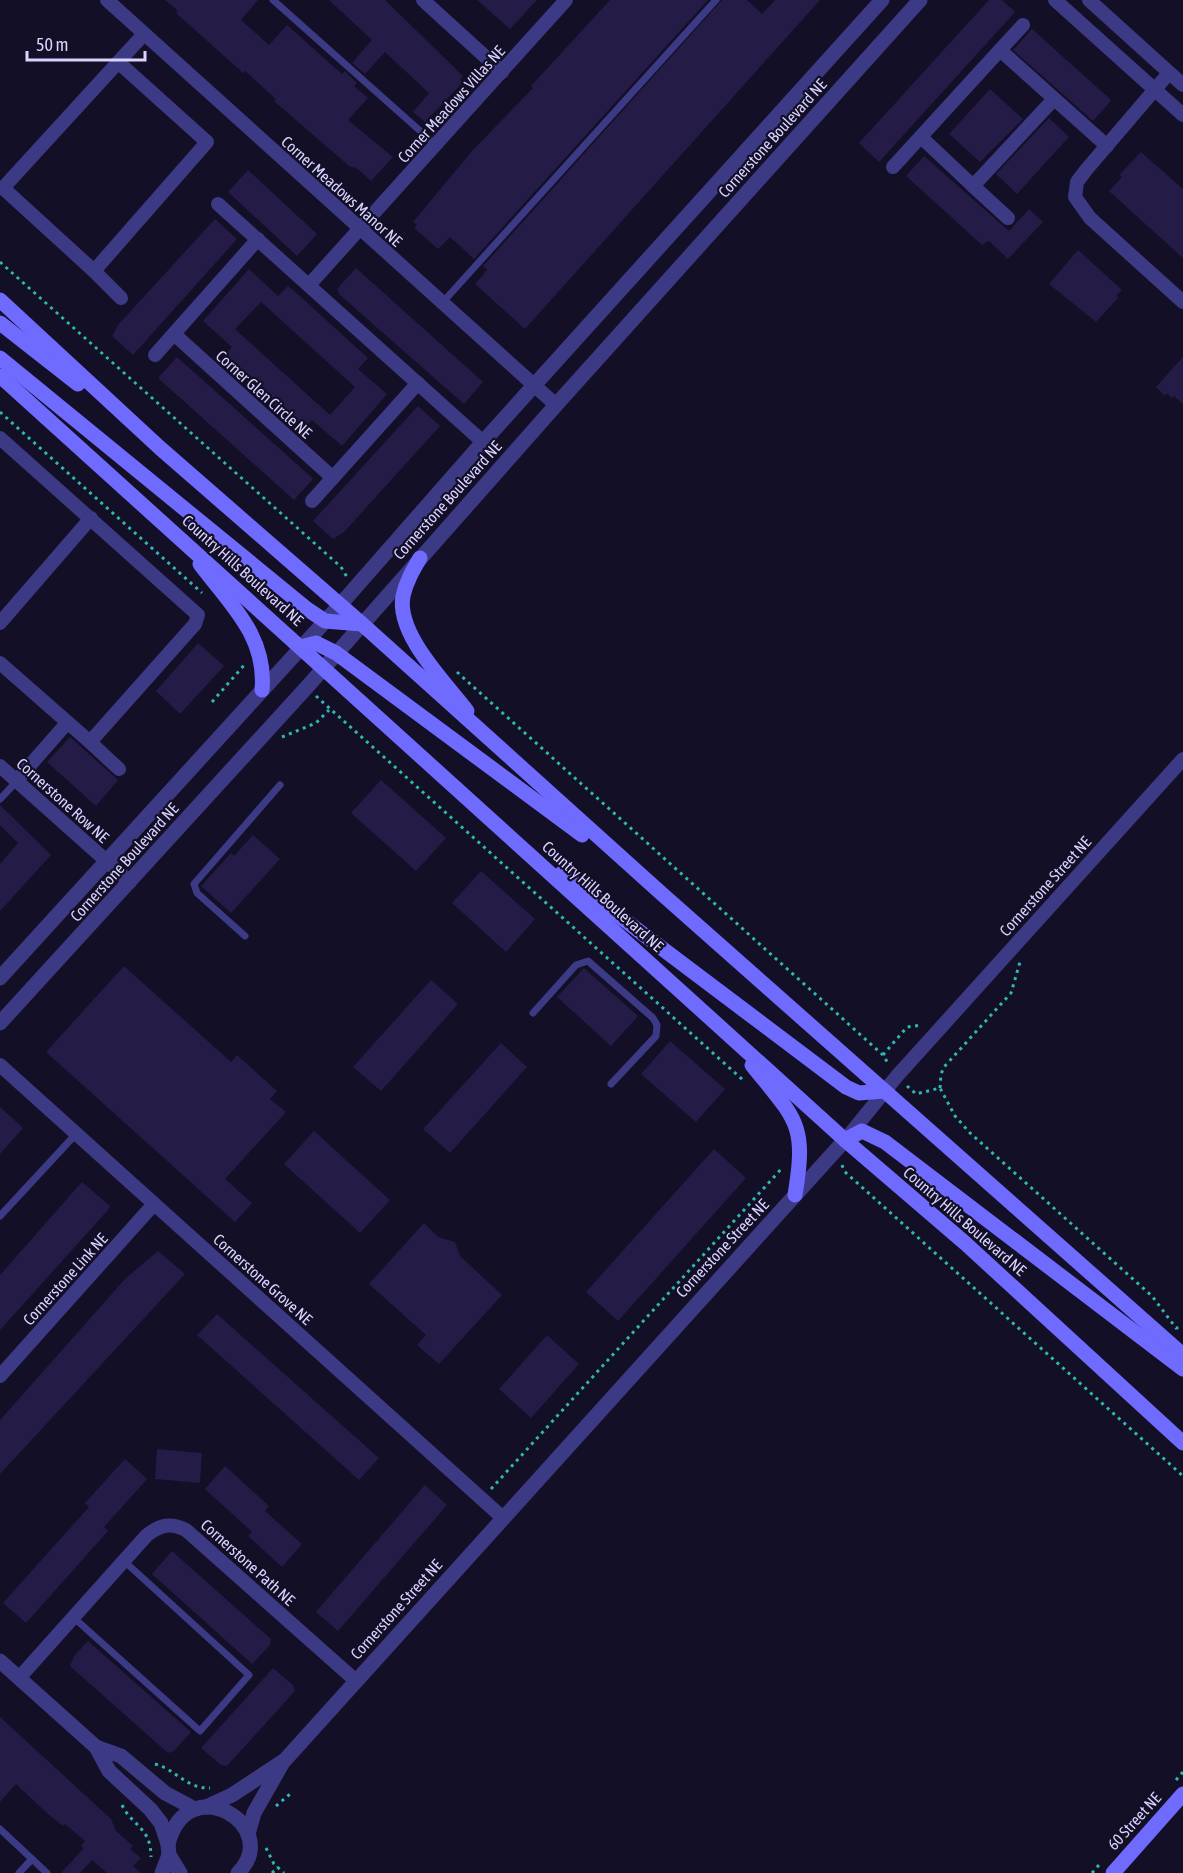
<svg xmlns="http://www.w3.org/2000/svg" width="1183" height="1873" viewBox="0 0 1183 1873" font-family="'Asap Condensed',sans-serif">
	<rect width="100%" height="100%" fill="#130f26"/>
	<g fill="#241b47" fill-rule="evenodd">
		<path d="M165,0H258L241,20L269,45L287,25L342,74L345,71L357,83L354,86L368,98L348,120L393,157L371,181L358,169L349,166L274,101L276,99L245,71L243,73L176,13L178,11Z"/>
		<path d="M329,0H385L463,76L460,79L463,82L425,122L413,112L429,93L385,52L365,74L352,63L372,40Z"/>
		<path d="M477,0H537L510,29Z"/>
		<path d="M610,0H708L474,259L450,237L438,249L414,228L417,225L413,222L472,151L533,88L531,86Z"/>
		<path d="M722,0H747L762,14L775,0H820L525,329L475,284L487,270L483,266Z"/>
		<path d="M989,0H1002L1015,12L879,162L859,143Z"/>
		<path d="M1032,29L1109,98L1111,101L1093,121L1013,50Z"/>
		<path d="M990,89L1023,119L980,162L949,134Z"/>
		<path d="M1049,118L1069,137L1017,194L996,174Z"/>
		<path d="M1141,152L1183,189V258L1109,191L1122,177L1119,175Z"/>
		<path d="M924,156L1009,231L1029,209L1043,222L1008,259L989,241L982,245L906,176Z"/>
		<path d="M248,170L317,234L297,256L228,192Z"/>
		<path d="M215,219L237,239L133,355L112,336L118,325Z"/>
		<path d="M1078,250L1122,290L1116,296L1119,297L1096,322L1049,284Z"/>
		<path d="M356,268L483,382L464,404L340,295L337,289Z"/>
		<path d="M249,269L278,296L288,286L292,289L368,358L358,369L387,394L342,446L312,420L303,430L266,398L223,358L232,347L203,321ZM261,302L355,387L330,415L235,329Z"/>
		<path d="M177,357L308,474L313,479L294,500L158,378Z"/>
		<path d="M1183,357V404L1174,396L1172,398L1167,393L1165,396L1156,387Z"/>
		<path d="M418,406L440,426L344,532L333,539L313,521Z"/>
		<path d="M198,643L224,666L180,714L156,691Z"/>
		<path d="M70,737L118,780L96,806L47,762Z"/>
		<path d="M381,780L446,838L416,871L351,813Z"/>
		<path d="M0,805L51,855L0,911V864L18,843L0,825Z"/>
		<path d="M253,835L280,859L231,913L201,886L231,853L234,856Z"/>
		<path d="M481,871L535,919L506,952L452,903Z"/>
		<path d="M124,966L231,1062L237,1055L277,1091L270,1099L286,1112L225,1179L252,1203L235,1222L46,1052Z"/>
		<path d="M584,968L638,1016L611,1046L557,997Z"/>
		<path d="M431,980L458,1004L381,1091L353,1067Z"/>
		<path d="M670,1041L725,1089L696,1122L641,1074Z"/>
		<path d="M501,1043L527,1067L450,1153L423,1129Z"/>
		<path d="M0,1107L23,1128L0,1154Z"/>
		<path d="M314,1131L390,1200L360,1233L284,1164Z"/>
		<path d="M714,1149L746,1178L618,1321L586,1292Z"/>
		<path d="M82,1182L110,1206L108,1210L0,1330V1275Z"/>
		<path d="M424,1223L438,1237L455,1242L460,1256L502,1295L439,1364L417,1345L426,1335L369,1284Z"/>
		<path d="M158,1251L185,1274L0,1474V1420L126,1278Z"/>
		<path d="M217,1314L379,1458L359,1480L197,1335Z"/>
		<path d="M547,1335L579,1364L531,1418L499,1389Z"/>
		<path d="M157,1449L202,1453L200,1483L155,1479Z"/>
		<path d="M125,1459L147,1479L104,1527L108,1531L26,1623L3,1603L89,1507L85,1503Z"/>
		<path d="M225,1466L269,1506L265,1511L302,1544L282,1567L248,1536L252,1532L205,1489Z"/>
		<path d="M425,1485L447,1505L338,1631L316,1612Z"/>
		<path d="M172,1551L271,1639L270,1645L252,1664L152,1574Z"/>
		<path d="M88,1641L191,1732L174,1751L168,1753L70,1666L74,1656Z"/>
		<path d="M273,1668L293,1685L295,1691L227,1766L221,1765L201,1748Z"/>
		<path d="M0,1717L111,1819L116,1831L133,1846L130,1849L141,1858L133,1866L141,1873H107L92,1860L80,1873H61L84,1848L81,1846L85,1841L65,1824L63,1826L48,1814L16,1784L0,1802Z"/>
	</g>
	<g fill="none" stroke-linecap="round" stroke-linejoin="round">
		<g stroke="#2fb8b0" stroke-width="3" stroke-dasharray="3 4.5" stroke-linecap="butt">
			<path d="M0,262L341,567L347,577"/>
			<path d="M0,412L202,593"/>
			<path d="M457,672L883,1055L889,1065"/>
			<path d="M316,696L744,1081"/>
			<path d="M212,702L246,663"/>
			<path d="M282,737L316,723L329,710"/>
			<path d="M883,1055L907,1027L922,1025"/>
			<path d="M907,1086L916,1094L940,1088L955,1116L970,1133L1152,1296L1176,1328L1183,1327"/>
			<path d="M940,1088L941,1074L944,1067L1011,993L1020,962"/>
			<path d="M842,1165L844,1171L1183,1476"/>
			<path d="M491,1489L783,1167"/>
			<path d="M155,1764C175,1769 187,1789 210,1788"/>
			<path d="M1176,1780L1183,1772"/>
			<path d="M122,1805C132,1826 151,1827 151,1857"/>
			<path d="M276,1806L290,1794"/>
			<path d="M266,1848L274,1864L284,1873"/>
			<path d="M272,1873L278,1867"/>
			<path d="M1092,1873L1099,1865"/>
		</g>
		<g stroke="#3d3a85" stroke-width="7">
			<path d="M273,0L436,145"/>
			<path d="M442,303L716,0"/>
			<path d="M0,799L17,781"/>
			<path d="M245,936L197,893L194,884L280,785"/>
			<path d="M533,1013L576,965L588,961L653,1018L657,1025L656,1036L611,1084"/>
			<path d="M0,1216L76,1134"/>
			<path d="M73,1617L200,1731L249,1675L124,1561"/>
			<path d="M0,1829L47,1873"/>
			<path d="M19,1873L32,1859"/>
		</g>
		<g stroke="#3d3a85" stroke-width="14">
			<path d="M107,0L556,405"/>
			<path d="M423,0L502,72"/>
			<path d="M1055,0L1183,115"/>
			<path d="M1089,0L1183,85"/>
			<path d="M1000,50L1023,25"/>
			<path d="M118,62L207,142L94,271L3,188L144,34"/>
			<path d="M1169,73L1086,170L1077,182L1075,197L1090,218L1183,302"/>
			<path d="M921,137L973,186L1054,99"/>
			<path d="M893,167L1000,50L1107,146"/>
			<path d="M973,186L1008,218"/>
			<path d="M218,204L483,442"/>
			<path d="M94,271L121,298"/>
			<path d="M309,285L566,0"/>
			<path d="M174,334L333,478"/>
			<path d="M155,355L258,239"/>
			<path d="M0,438L198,615L195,624L90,742L0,663"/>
			<path d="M312,501L418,383"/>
			<path d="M0,623L91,518"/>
			<path d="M90,742L119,769"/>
			<path d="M0,766L130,882"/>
			<path d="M17,780L67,723"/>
			<path d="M0,1065L503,1518"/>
			<path d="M846,1139L897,1076L1183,759"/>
			<path d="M0,1376L154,1204"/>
			<path d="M19,1678L147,1535C160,1525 170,1522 186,1530L355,1680"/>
		</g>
		<g stroke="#3d3a85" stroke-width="15">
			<path d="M0,978L340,605L483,442L882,0"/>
			<path d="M0,1023L307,687L556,405L920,0"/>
			<path d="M0,1661L96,1747L109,1771L150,1809L161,1823L168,1844L169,1855L180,1873"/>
			<path d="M96,1747L121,1756L165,1793L195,1809"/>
			<path d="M206,1807L232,1795L285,1760L845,1140"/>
			<path d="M248,1834L254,1813L283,1762"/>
			<path d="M168,1844C188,1767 284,1827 238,1873"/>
			<path d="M162,1873L169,1855"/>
		</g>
		<g stroke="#6f6bff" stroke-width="15">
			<path d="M0,300L160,448L362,624L662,894L1183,1355"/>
			<path d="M0,323L78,384"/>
			<path d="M0,358L307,609L325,621L362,624"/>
			<path d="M0,376L845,1140L965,1243L1183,1443"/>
			<path d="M420,558C413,570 406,582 403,596C396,634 445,682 467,711"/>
			<path d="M200,564C230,604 267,636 262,690"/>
			<path d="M301,647L316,643L336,653L582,835"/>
			<path d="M562,873L846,1087L859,1093L884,1091"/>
			<path d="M752,1065C796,1120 807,1123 795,1195"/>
			<path d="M845,1140L862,1131L885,1142L1183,1369"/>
			<path d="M1113,1873L1183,1794"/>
		</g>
	</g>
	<g text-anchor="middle" stroke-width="4.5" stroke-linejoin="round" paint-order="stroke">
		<g font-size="16" fill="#d9d4ff" stroke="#130f26">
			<text transform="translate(451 104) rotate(-48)" y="6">Corner Meadows Villas NE</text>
			<text transform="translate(772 138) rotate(-48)" y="6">Cornerstone Boulevard NE</text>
			<text transform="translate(342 191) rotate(42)" y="6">Corner Meadows Manor NE</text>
			<text transform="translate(264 394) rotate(42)" y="6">Corner Glen Circle NE</text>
			<text transform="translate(447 500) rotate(-48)" y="6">Cornerstone Boulevard NE</text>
			<text transform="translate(243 570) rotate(42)" y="6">Country Hills Boulevard NE</text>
			<text transform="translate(63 800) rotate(42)" y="6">Cornerstone Row NE</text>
			<text transform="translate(124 862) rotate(-48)" y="6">Cornerstone Boulevard NE</text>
			<text transform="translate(1045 886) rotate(-48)" y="6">Cornerstone Street NE</text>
			<text transform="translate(603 896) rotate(42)" y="6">Country Hills Boulevard NE</text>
			<text transform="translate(965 1221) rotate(41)" y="6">Country Hills Boulevard NE</text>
			<text transform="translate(722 1248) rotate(-47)" y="6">Cornerstone Street NE</text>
			<text transform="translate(65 1279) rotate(-48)" y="6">Cornerstone Link NE</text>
			<text transform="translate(263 1279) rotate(42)" y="6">Cornerstone Grove NE</text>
			<text transform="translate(248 1562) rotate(42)" y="6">Cornerstone Path NE</text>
			<text transform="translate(396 1609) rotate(-48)" y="6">Cornerstone Street NE</text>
			<text transform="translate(1134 1821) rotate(-48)" y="6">60 Street NE</text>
		</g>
	</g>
	<path d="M27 51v9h118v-9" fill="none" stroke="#d9d4ff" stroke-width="3"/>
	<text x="36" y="51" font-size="18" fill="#d9d4ff" stroke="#130f26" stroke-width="4.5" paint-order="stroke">50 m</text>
</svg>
